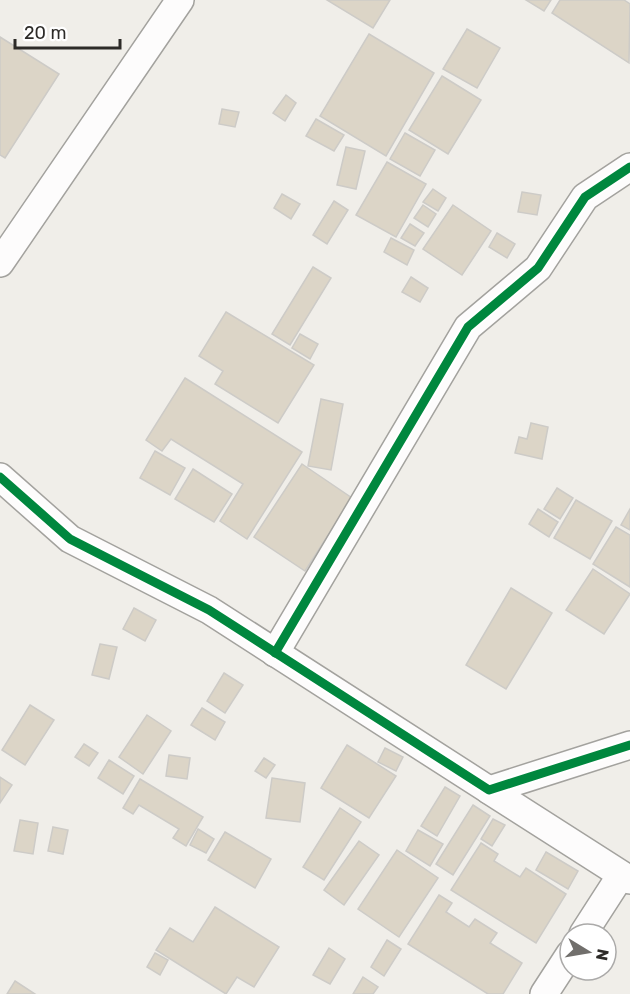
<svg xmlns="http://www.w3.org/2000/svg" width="630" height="994" viewBox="0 0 630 994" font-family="Rubik,sans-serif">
	<rect width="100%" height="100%" fill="#f0eee9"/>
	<g fill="#dcd5c7" stroke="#cdcbc7" stroke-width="1.5">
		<path d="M327,0H390L373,28Z"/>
		<path d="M526,0H551L544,11Z"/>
		<path d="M560,0H624L630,4L629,63L552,13Z"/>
		<path d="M467,29L500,48L477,88L443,69Z"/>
		<path d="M369,34L434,73L386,156L320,116Z"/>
		<path d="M0,37L59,74L5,158L0,155Z"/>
		<path d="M442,76L481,100L448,154L409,130Z"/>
		<path d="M286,95L296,103L285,121L273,113Z"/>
		<path d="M222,109L239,112L235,127L219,124Z"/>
		<path d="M316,119L344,135L334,151L306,136Z"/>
		<path d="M405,133L435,150L420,176L390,159Z"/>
		<path d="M346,147L365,151L356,189L337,185Z"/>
		<path d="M387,162L426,184L396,237L356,215Z"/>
		<path d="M433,189L446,198L438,211L423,202Z"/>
		<path d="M522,192L541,195L537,215L518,212Z"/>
		<path d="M282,194L300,204L291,219L274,208Z"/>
		<path d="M334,201L348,210L327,244L313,235Z"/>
		<path d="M423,205L436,214L428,227L414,218Z"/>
		<path d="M453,205L491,231L462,275L423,249Z"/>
		<path d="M410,224L424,233L415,246L401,238Z"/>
		<path d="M497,233L515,244L507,258L489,247Z"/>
		<path d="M391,238L414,250L407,265L384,252Z"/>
		<path d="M313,267L331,278L290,345L272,334Z"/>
		<path d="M411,277L428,288L420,302L402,292Z"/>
		<path d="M226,312L314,365L278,423L215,384L223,371L199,356Z"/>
		<path d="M300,334L318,344L310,359L292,348Z"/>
		<path d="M185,378L302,452L247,539L220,521L243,484L171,439L162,451L146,440Z"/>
		<path d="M321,399L343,404L331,470L308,466Z"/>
		<path d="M531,423L548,427L542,459L515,453L519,437L527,439Z"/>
		<path d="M155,451L185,468L170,495L140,478Z"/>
		<path d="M302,464L352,498L305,571L254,537Z"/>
		<path d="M193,469L232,494L214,522L175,499Z"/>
		<path d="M557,488L573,498L560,519L544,509Z"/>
		<path d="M576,500L612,521L590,559L554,538Z"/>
		<path d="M538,509L558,522L549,537L529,524Z"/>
		<path d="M630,509V530L621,525Z"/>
		<path d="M616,527L630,535V587L593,564Z"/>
		<path d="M593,569L630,594L604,634L566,610Z"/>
		<path d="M511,588L552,613L506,689L466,665Z"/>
		<path d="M134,608L156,620L145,641L123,629Z"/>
		<path d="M100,644L117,647L109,679L92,675Z"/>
		<path d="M224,673L243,685L225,713L207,701Z"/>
		<path d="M30,705L54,720L25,765L2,750Z"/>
		<path d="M202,708L225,722L215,740L191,725Z"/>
		<path d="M147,715L171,731L143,774L119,757Z"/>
		<path d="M84,744L98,753L89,766L75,757Z"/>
		<path d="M347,745L396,776L369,818L321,788Z"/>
		<path d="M385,748L403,757L396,771L378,762Z"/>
		<path d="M169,755L190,758L187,779L166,776Z"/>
		<path d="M264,758L275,765L266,778L255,771Z"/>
		<path d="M109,760L134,776L123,794L98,778Z"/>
		<path d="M0,777L12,785L0,803Z"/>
		<path d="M272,778L305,783L300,822L266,818Z"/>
		<path d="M140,779L203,817L186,846L173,838L179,829L139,805L133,814L123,808Z"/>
		<path d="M445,787L460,796L437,836L421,826Z"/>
		<path d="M473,805L490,816L453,875L436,864Z"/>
		<path d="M340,808L361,822L324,880L303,867Z"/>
		<path d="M493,819L505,825L492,846L481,839Z"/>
		<path d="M20,820L38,823L33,854L14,851Z"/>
		<path d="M53,827L68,830L63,854L48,851Z"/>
		<path d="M198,829L214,839L206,853L190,845Z"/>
		<path d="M418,830L443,844L430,866L406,851Z"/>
		<path d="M225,832L271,859L255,888L208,860Z"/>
		<path d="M359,841L379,855L344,905L324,890Z"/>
		<path d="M481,843L498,854L494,861L520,877L526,868L566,894L536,943L451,890Z"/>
		<path d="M397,850L438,878L399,937L358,909Z"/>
		<path d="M546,852L578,871L568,889L536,870Z"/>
		<path d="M439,895L452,903L446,912L469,927L475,919L497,933L490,943L522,963L503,994H488L408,944Z"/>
		<path d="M215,907L279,947L254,987L237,977L226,994L156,950L170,928L193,942Z"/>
		<path d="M387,940L401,949L384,976L371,967Z"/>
		<path d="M329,948L345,959L330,984L313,975Z"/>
		<path d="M155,953L168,960L160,975L147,967Z"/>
		<path d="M363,977L378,987L373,994H353Z"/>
		<path d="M15,981L35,994H7Z"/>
	</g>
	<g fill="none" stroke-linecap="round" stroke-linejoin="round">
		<g stroke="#a3a29e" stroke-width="30">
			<g id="street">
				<path d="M0,263L180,0"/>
				<path d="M0,477L70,539L209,610L489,790L630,745"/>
				<path d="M275,653L468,327L538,268L585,197L630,167"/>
				<path d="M489,790L630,880"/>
				<path d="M583,934L621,875"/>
				<path d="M544,994L570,954"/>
			</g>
		</g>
		<use href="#street" stroke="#fdfcfc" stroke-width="27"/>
		<g stroke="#fff" stroke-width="13">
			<g id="cycleway">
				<path d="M0,477L70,539L209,610L489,790L630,745"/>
				<path d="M275,653L468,327L538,268L585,197L630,167"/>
			</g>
		</g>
		<use href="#cycleway" stroke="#00873e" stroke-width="9"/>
	</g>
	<g transform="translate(588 952) rotate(101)"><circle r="28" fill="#ffffff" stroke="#abaaa9" stroke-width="1.5"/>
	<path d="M0-4.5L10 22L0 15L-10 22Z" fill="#716f6c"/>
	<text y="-9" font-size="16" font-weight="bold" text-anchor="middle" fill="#2d2b28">N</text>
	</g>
	<path d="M15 39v9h105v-9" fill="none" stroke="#2d2b28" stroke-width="3"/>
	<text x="24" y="39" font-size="18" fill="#2d2b28" stroke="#ffffff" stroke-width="4.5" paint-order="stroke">20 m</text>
</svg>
